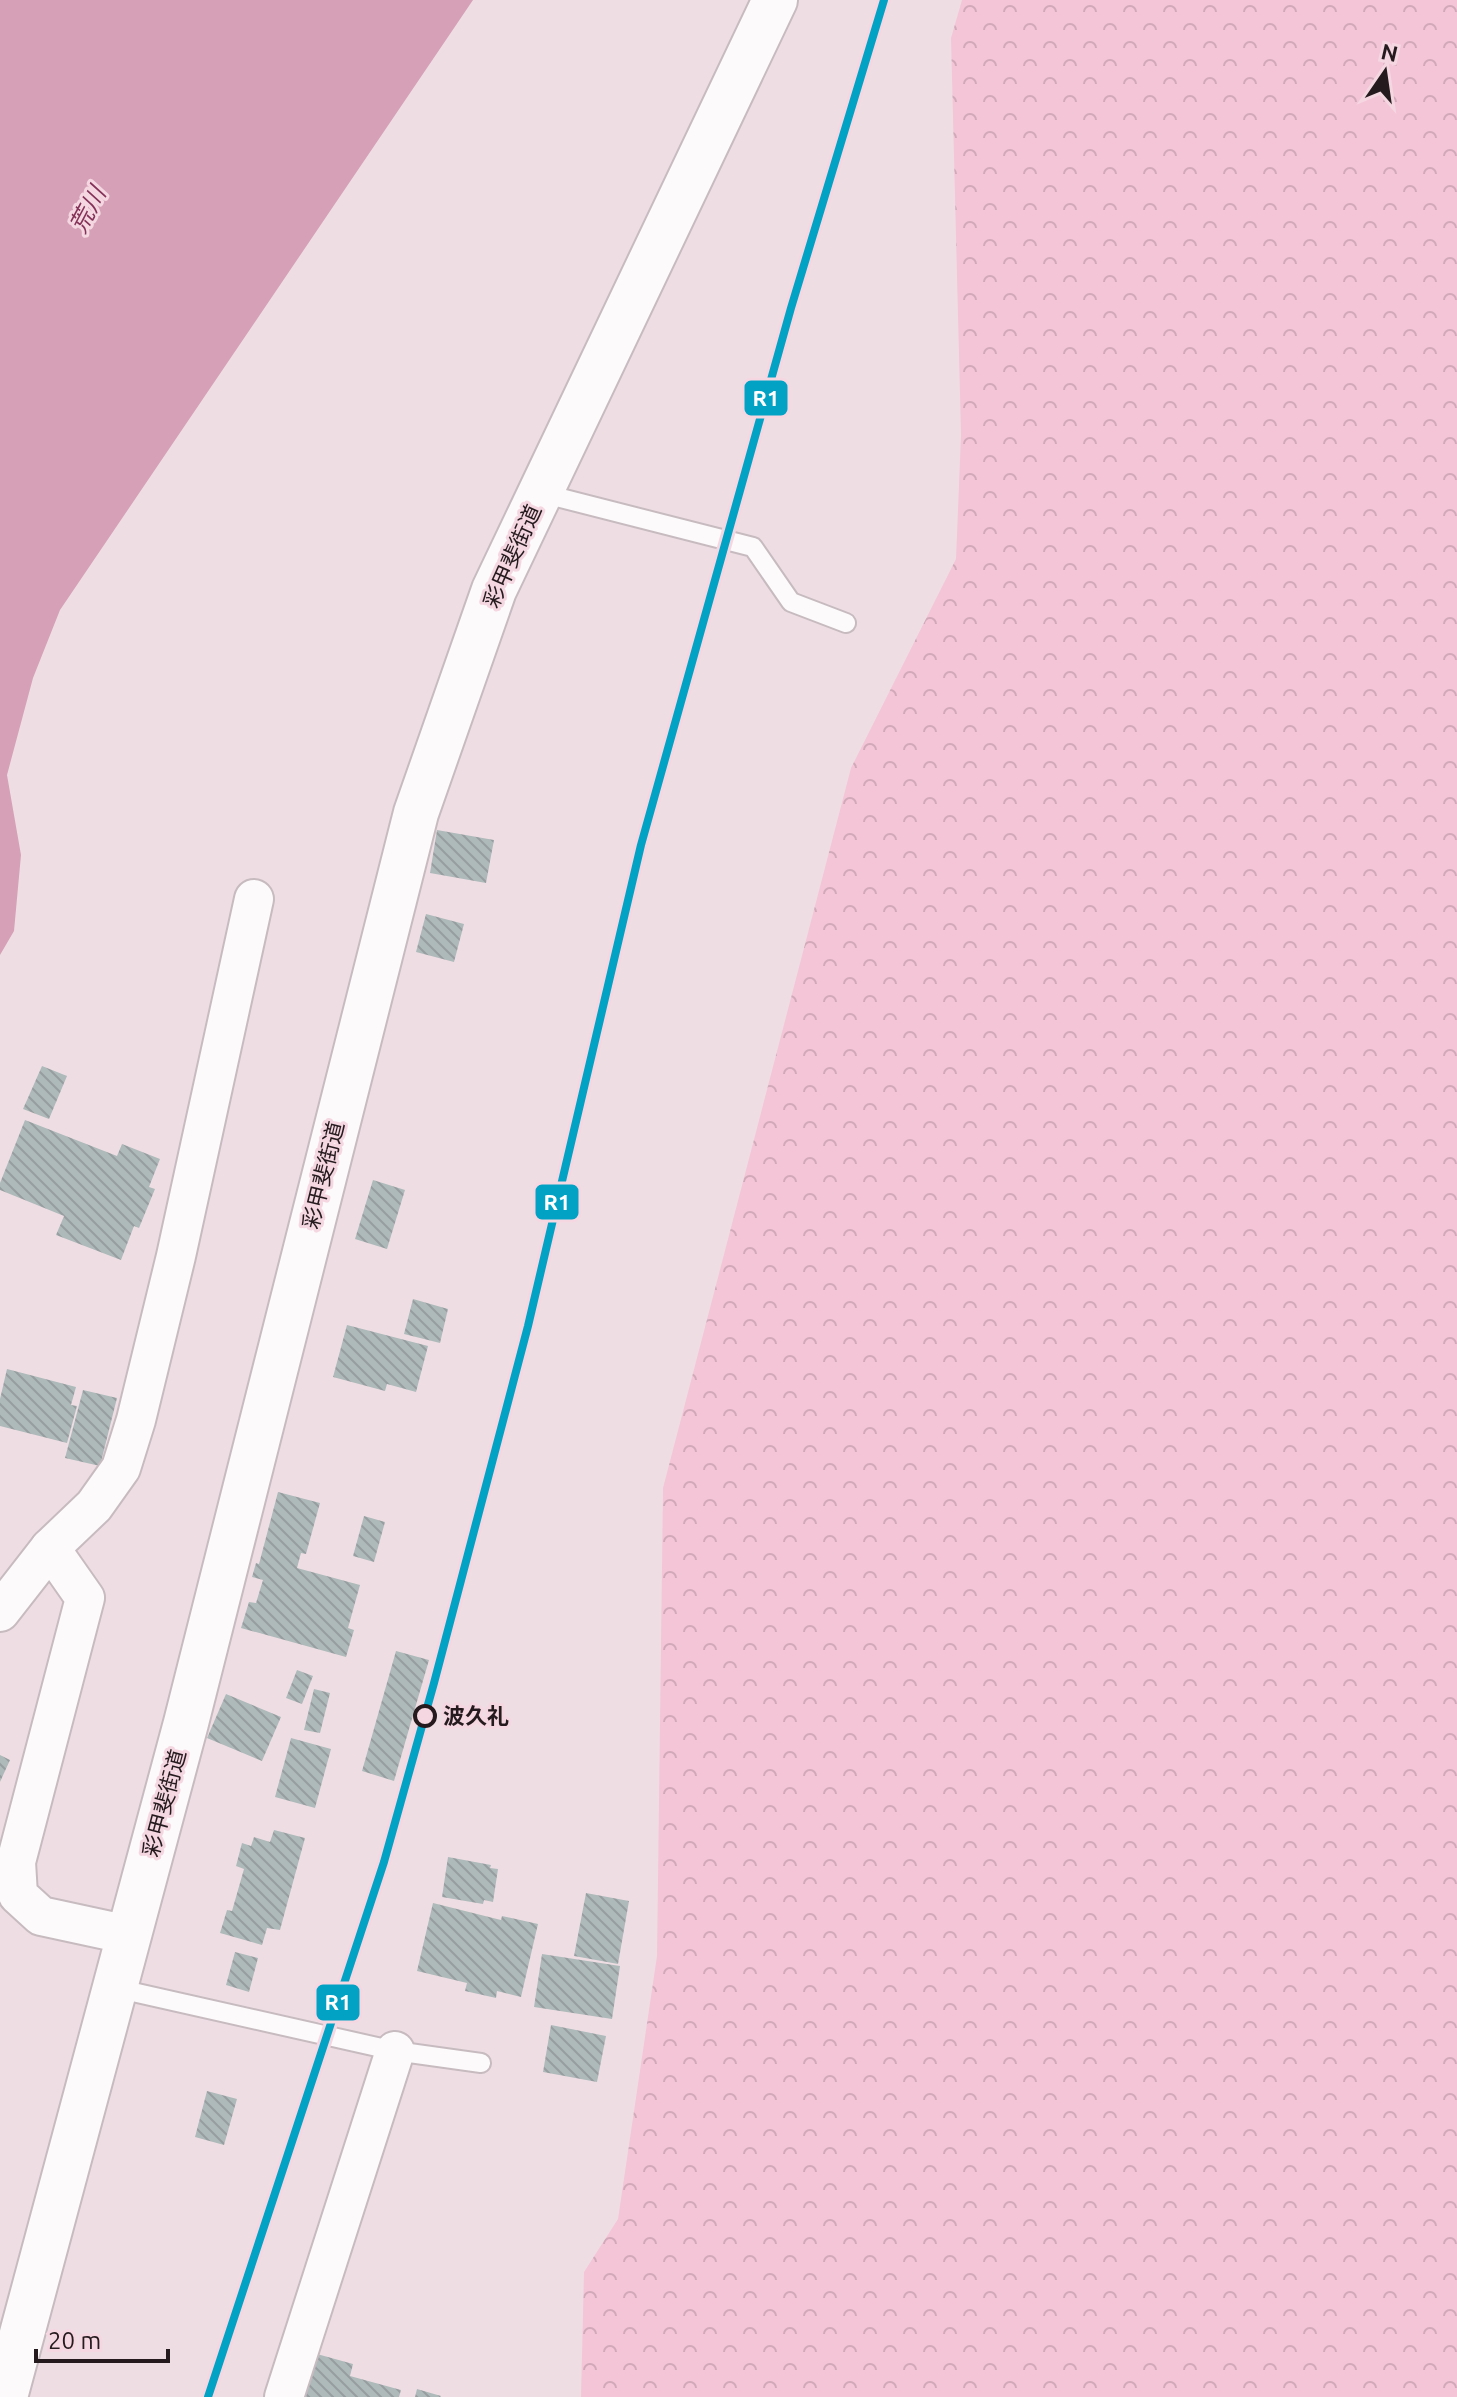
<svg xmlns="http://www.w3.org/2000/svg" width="1457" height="2397" viewBox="0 0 1457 2397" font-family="Ubuntu,'Noto Sans JP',sans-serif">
	<defs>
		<pattern id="forest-crowns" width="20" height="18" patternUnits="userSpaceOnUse" patternTransform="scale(2)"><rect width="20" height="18" fill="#f4c5d7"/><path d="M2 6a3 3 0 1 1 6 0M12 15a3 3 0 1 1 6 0" fill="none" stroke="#d1a9b8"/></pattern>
		<pattern id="building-back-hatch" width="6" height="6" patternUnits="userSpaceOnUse" patternTransform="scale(2)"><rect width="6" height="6" fill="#aeb9b9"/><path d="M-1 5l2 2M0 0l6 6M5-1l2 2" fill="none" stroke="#969e9f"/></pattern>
	</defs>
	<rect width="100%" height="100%" fill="#eedee4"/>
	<path fill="url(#forest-crowns)" d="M962,0H1457V2397H581L584,2272L618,2219L657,1956L663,1488L851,768L956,559L961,435L951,38Z"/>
	<path fill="#d6a0b6" d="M0,0H473L60,610L33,678L7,775L21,855L14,931L0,955Z"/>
	<g fill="url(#building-back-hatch)">
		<path d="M437,830L494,840L486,883L430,873Z"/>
		<path d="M426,914L464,924L454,962L416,952Z"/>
		<path d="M42,1066L67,1076L49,1119L23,1109Z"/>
		<path d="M25,1120L117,1156L122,1144L160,1159L149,1187L155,1189L139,1228L134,1226L121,1260L56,1235L64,1216L0,1190V1183Z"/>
		<path d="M373,1180L405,1190L387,1249L355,1239Z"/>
		<path d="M413,1299L448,1309L440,1343L404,1334Z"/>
		<path d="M347,1325L428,1346L416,1392L387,1384L385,1391L333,1377Z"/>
		<path d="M7,1369L76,1387L71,1405L77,1406L67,1443L0,1426V1399Z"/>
		<path d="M83,1390L117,1398L100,1466L65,1458Z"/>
		<path d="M278,1492L320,1503L306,1554L301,1553L297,1568L360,1585L348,1628L354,1630L346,1657L241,1628L249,1602L256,1603L263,1580L252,1577L256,1563L259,1564Z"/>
		<path d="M364,1516L385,1522L374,1562L353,1556Z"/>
		<path d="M396,1651L429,1660L394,1781L362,1771Z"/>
		<path d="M297,1670L313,1676L302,1704L286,1698Z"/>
		<path d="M314,1689L330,1693L320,1733L304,1730Z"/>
		<path d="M226,1694L281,1717L262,1761L207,1738Z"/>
		<path d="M291,1738L331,1749L315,1808L275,1797Z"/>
		<path d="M0,1755L10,1760L0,1782Z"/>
		<path d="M274,1830L305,1838L280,1930L267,1928L262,1945L220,1933L227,1910L232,1911L244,1869L236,1866L242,1843L251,1846L254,1837L270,1842Z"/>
		<path d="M448,1857L491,1865L490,1868L498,1869L493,1902L484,1900L483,1904L442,1897Z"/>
		<path d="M586,1893L629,1901L618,1964L574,1956Z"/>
		<path d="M433,1903L501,1920L502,1916L538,1924L521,1997L497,1991L496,1998L465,1991L467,1983L417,1971Z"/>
		<path d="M235,1952L258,1958L249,1992L226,1985Z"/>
		<path d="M542,1954L620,1966L612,2019L534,2007Z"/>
		<path d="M551,2025L606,2036L597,2082L543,2072Z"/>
		<path d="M207,2091L237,2099L224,2145L195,2137Z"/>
		<path d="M317,2354L353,2364L350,2376L401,2390L399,2397H305Z"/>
		<path d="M417,2389L441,2396L440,2397H415Z"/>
	</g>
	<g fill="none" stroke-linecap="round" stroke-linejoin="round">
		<g stroke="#c7bbc0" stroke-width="22">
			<g id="lane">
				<path d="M541,493L753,547L791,602L846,623"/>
				<path d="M115,1988L395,2051L481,2063"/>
			</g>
		</g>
		<g stroke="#c7bbc0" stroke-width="42">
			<g id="street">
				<path d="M0,1612L50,1548"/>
				<path d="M129,1935L41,1916L18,1895L16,1862L85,1598L50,1548L94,1506L121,1468L136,1420L176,1256L254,899"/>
				<path d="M284,2397L395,2051"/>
			</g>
		</g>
		<g stroke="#c7bbc0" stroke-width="48">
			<path id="highway" d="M5,2397L186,1723L416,813L494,590L775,0"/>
		</g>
		<use href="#lane" stroke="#fcfafb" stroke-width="18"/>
		<use href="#street" stroke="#fcfafb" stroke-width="38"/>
		<use href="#highway" stroke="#fcfafb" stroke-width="44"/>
		<g stroke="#f5d7e2" stroke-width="14">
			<path id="rail-1" d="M208,2397L384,1862L434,1683L528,1326L641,845L791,308L884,0"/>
		</g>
		<use href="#rail-1" stroke="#02a2c5" stroke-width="8"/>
	</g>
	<circle fill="#f5d7e2" stroke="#251b1e" stroke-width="4" cx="425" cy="1716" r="10"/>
	<g text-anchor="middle" stroke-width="6" stroke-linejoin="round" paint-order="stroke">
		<g font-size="22" fill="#251b1e" stroke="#f5d7e2">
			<text transform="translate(512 556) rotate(-66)" y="8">彩甲斐街道</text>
			<text transform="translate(323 1175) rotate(-76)" y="8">彩甲斐街道</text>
			<text transform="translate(164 1803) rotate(-75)" y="8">彩甲斐街道</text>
		</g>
		<g font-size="22" font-weight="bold" fill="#251b1e" stroke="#f5d7e2" text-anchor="start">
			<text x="443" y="1724">波久礼</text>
		</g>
		<g font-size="24" font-style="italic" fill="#853258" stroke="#f5d7e2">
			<text transform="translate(88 210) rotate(-62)" y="8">荒川</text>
		</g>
	</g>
	<g stroke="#f5d7e2" stroke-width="3">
		<rect x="743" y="379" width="46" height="38" rx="8" fill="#02a2c5"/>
		<rect x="534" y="1183" width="46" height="38" rx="8" fill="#02a2c5"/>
		<rect x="315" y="1983" width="46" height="39" rx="8" fill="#02a2c5"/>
	</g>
	<g font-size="22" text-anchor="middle" font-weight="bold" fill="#fff">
		<text x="766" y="406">R1</text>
		<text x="557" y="1210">R1</text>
		<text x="338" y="2010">R1</text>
	</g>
	<g transform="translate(1385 72) rotate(13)" stroke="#f5d7e2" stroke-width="6" paint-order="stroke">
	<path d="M0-6L14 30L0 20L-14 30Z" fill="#251b1e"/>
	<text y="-12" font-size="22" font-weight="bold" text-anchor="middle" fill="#251b1e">N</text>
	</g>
	<path d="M36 2349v12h132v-12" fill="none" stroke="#251b1e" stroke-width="4"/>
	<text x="48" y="2349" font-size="24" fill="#251b1e" stroke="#f5d7e2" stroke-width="6" paint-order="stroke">20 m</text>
</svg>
